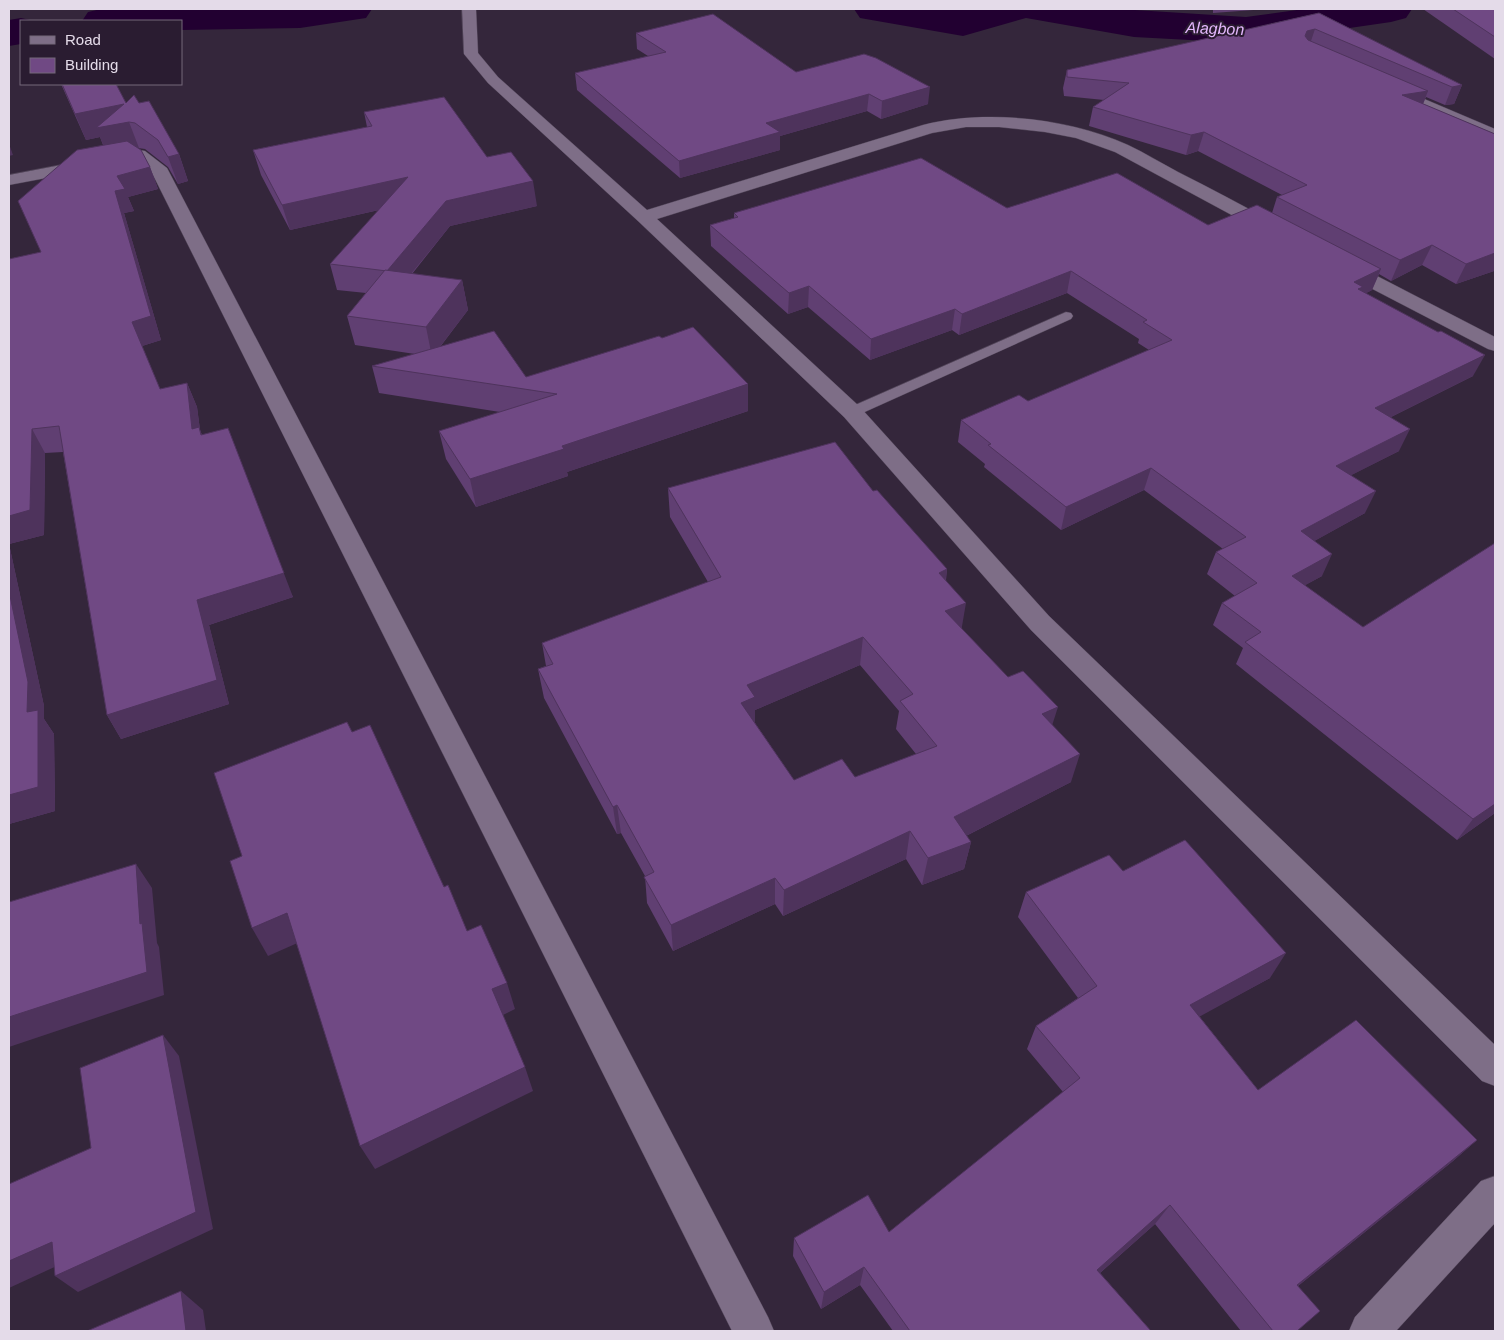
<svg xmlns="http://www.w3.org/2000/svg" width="1504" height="1340" viewBox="0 0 1504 1340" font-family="Helvetica,sans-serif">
	<rect width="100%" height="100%" fill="#34263b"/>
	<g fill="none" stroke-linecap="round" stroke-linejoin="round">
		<g fill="#220031" fill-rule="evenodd">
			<path d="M101,9H372L366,18L300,28L181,30V21H82L88,12Z"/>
			<path d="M854,9H1119L1246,17L1304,9H1412L1406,18L1391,22L1246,43L1134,37L1026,18L963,36L860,18Z"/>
			<path d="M21,18L34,21H21V44L9,46V20Z"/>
		</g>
		<g stroke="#4f4356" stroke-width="1">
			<path id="lane" d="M1066,312L1071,313L1073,316L1071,319L858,415H846L844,412L846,409Z"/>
		</g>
		<g stroke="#4f4356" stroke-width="1">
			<g id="street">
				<path d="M462,9H476L478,53L498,77L647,210L923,125C985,109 1069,118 1128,145C1145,153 1161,163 1178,172C1212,189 1245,207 1279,225L1281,229L1279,233L1272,235L1265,233L1115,152L1076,138L1045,132L999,127H966L932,133L657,219L860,407L1049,616L1495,1045V1086L1482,1081L1031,630L844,417L638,221L488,83L464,54Z"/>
				<path d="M1389,84L1495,129V140L1383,92L1381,89L1383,86Z"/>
				<path d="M139,150L145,151L167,168L768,1317L774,1331H732L151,171L136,161L9,185V175Z"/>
				<path d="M1341,259L1348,261L1495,337V351L1488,349L1334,269L1331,265L1334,261Z"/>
				<path d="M1495,1176V1223L1396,1331H1349L1355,1317L1481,1181Z"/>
			</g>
		</g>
		<use href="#lane" fill="#7e6e87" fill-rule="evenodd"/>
		<use href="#street" fill="#7e6e87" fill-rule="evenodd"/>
	</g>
	<g fill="#603f72" fill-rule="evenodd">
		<path d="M1213,9H1267L1213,13Z"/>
		<path d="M1423,9H1495V59Z"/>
		<path d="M1319,13L1462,85L1454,104L1445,105L1426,97L1423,104L1495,134V272L1494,271L1456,284L1422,265L1391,281L1379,274L1372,290L1366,293L1473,376L1391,417L1399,451L1351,475L1365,513L1314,541L1322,576L1305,585L1495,813L1457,840L1236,664L1243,648L1213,625L1222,603L1235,596L1207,574L1216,552L1223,549L1144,490L1061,530L984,467L985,464L958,442L961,420L1028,401L1149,350L1138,343L1139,339L1067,293L959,335L952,330L870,360L808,307L788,314L711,246L710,225L734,218V213L1007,208L1208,225L1272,213L1277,197L1282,195L1198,151L1186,155L1089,126L1093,107L1104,100L1064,96L1063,88L1067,70Z"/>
		<path d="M636,33L796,72L928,104L881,119L867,111L780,136V150L680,178L577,90L575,73L648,56L637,49Z"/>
		<path d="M61,84L126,103H139L179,154L188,181L178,184L168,167L145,149L138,148L150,167L158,189L128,197L134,211L124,213L161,340L142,346L160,389L187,383L197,407L200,430L202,435L293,597L209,625L229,704L121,739L107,715L63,452L45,453L44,535L9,544L44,706V719L54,734L55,811L9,824V259L41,252L103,145L100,137L86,140Z"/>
		<path d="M364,112L487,157L537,206L450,226L412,274L462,280L468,310L440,347L526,377L662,338L748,411L567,472L568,476L476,507L446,459L439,431L500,412L379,393L372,366L415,354L355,345L347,316L366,293L337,290L330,264L379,210L290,230L261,175L253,150L367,127Z"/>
		<path d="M668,488L873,491L947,569L946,580L962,629L1052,725L1071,782L966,836L971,842L964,869L922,885L906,859L783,916L775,904L673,951L647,903L645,876L621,833L617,834L544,698L538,669L546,666L542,643L708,582L670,517ZM860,665L899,711L896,729L916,754L855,777L794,780L755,723V710Z"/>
		<path d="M1123,871L1270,978L1199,1016L1258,1090L1477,1140L1453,1161L1298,1286L1297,1331H1241L1155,1224L1100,1273L1151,1331H893L860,1285L821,1309L793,1256L794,1238L889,1232L1063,1092L1027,1049L1036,1026L1078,998L1018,917L1026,892Z"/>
	</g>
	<g fill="#4e335c">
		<path d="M1315,29L1309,47L1301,49L1307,31Z"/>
		<path d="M1462,85L1454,104L1445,105L1452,87Z"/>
		<path d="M930,87L928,104L881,119L882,101Z"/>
		<path d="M1428,91L1421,109L1402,95Z"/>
		<path d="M869,94L867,111L780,136V150L680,178L679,161L766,123Z"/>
		<path d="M124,104L129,122L139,148L107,154L100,137L86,140L75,114Z"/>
		<path d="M1204,132L1198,151L1186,155L1191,135Z"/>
		<path d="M9,144L13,155L9,156Z"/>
		<path d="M179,154L188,181L178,184L168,157Z"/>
		<path d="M150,167L158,189L128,197L134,211L124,213L161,340L142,346L132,322L115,191L117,176Z"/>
		<path d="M408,177L414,202L290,230L282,205Z"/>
		<path d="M533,181L537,206L450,226L393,296L387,271L446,201Z"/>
		<path d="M1432,245L1422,265L1391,281L1400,260Z"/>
		<path d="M1495,253V268L1494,271L1456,284L1466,264Z"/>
		<path d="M1381,269L1372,290L1359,297L1354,282Z"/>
		<path d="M1071,271L1067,293L959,335L962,314Z"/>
		<path d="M462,280L468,310L432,357L426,327Z"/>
		<path d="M809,286L808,307L788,314L789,293Z"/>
		<path d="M955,309L952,330L870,360L871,339Z"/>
		<path d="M1485,355L1473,376L1365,430L1375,408Z"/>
		<path d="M187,383L197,407L200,430L209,452L192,429Z"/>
		<path d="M748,384V411L567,472L568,476L476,507L470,479L562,446Z"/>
		<path d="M228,428L293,597L209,625L229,704L121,739L107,715L197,600Z"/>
		<path d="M32,429L45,453L44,535L9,544L44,706V719L54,734L55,811L9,824V795L27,712L9,591V516Z"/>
		<path d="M1410,429L1399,451L1326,488L1336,466Z"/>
		<path d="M1151,468L1144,490L1061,530L1066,507Z"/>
		<path d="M1376,491L1365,513L1291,554L1301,531Z"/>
		<path d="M1332,554L1322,576L1282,598L1292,576Z"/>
		<path d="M947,569L943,598L939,573Z"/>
		<path d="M966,603L961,632L945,611Z"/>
		<path d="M863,637L860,665L755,710V725L741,703L747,685Z"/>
		<path d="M1058,707L1049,735L1042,714Z"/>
		<path d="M1080,754L1071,782L948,845L954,817Z"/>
		<path d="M1495,804V813L1457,840L1473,819Z"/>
		<path d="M617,805L621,833L617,834L613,807Z"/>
		<path d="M910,831L906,859L783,916L784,890Z"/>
		<path d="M971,842L964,869L922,885L928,858Z"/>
		<path d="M136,864L152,888L157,943L159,947L164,995L9,1047V1017L140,924Z"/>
		<path d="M775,878V904L673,951L671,925Z"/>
		<path d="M287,913L302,941L268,956L252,928Z"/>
		<path d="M1286,953L1270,978L1177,1029L1190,1005Z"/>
		<path d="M507,983L515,1009L501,1016L492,989Z"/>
		<path d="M163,1035L179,1056L213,1229L78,1292L55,1276Z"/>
		<path d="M525,1067L533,1091L375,1169L360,1146Z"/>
		<path d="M1477,1140L1453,1161L1278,1302L1297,1285Z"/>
		<path d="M1170,1205L1155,1224L1084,1287L1097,1270Z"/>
		<path d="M52,1242L74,1258L9,1288V1261Z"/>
		<path d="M864,1267L860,1285L821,1309L824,1292Z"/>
		<path d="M181,1291L203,1310L206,1331H186Z"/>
	</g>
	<g fill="#704984" stroke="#4e335c" fill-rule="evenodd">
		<path d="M1453,9H1495V37Z"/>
		<path d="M1319,13L1462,85L1452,87L1315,29L1307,31L1305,36L1308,40L1428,91L1402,95L1495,134V253L1466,264L1432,245L1400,260L1277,197L1307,185L1204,132L1191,135L1093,107L1129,83L1067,77V70Z"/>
		<path d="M713,14L796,72L864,54L876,58L930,87L882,101L869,94L766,123L780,132L679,161L575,73L666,52L636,33Z"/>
		<path d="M62,84H116L126,103L134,95L139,103L149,101L179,154L168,157L158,140L135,123L129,122L96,128L124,104L75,114Z"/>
		<path d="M444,97L487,157L511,152L533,181L446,201L387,271L330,264L408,177L282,205L253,150L372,126L364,112Z"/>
		<path d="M127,141L141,150L150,167L117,176L125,189L115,191L151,316L132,322L160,389L187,383L192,429L199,427L201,435L228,428L284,573L197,600L217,680L107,715L59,426L32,429L30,510L9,516V259L41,252L18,201L77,150Z"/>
		<path d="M921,158L1007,208L1117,173L1208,225L1257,205L1381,269L1354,282L1363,287L1358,289L1438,332L1441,331L1485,355L1375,408L1410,429L1336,466L1376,491L1301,531L1332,554L1292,576L1363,627L1495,543V804L1473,819L1245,642L1261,632L1222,603L1257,583L1216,552L1246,537L1151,468L1066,507L988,445L991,444L961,420L1019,395L1028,401L1172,340L1143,322L1147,320L1071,271L962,314L955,309L871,339L809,286L789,293L710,225L738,217L734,213Z"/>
		<path d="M385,270L462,280L426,327L347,316Z"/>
		<path d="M693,327L748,384L562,446L564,449L470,479L439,431L557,394L372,366L494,331L526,377L659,336L662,338Z"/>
		<path d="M835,442L873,491L877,490L947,569L939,573L966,603L945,611L1008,677L1023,671L1058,707L1042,714L1080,754L954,817L971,842L928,858L910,831L784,890L775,878L671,925L644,877L654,872L617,805L613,807L538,669L553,664L542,643L721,577L668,488ZM863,637L913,694L900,701L937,746L855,777L842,759L794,780L741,703L755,697L747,685Z"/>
		<path d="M9,591L28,682L27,712L38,710V787L9,795Z"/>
		<path d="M347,722L352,732L370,725L444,887L448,885L467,931L481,925L507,983L492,989L525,1067L360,1146L287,913L252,928L230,861L242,856L214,773Z"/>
		<path d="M1185,840L1286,953L1190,1005L1258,1090L1356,1020L1477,1140L1297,1285L1320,1311L1297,1331H1273L1170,1205L1097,1270L1151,1331H910L864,1267L824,1292L794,1238L868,1195L889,1232L1080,1078L1036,1026L1097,986L1026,892L1109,855L1123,871Z"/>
		<path d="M136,864L140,924L142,923L147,972L9,1017V902Z"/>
		<path d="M163,1035L196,1212L55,1276L52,1242L9,1261V1184L91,1148L80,1068Z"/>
		<path d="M181,1291L186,1331H87Z"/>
	</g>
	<g text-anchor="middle" stroke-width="4" stroke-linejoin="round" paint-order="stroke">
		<g font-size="16" font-style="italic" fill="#e4b8fd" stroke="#2a1c31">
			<text transform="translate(1215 28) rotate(2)" y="6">Alagbon</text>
		</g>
	</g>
	<rect width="1504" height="1340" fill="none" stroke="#e4dbe9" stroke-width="20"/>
	<rect x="20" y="20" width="162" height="65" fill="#2a1c31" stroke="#74687b"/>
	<rect x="30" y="36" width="25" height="8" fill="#7e6e87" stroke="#74687b"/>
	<text x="65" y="45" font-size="15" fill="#e4dbe9">Road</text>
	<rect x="30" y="58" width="25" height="15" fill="#704984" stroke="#74687b"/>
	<text x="65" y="70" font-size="15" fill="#e4dbe9">Building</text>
</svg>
